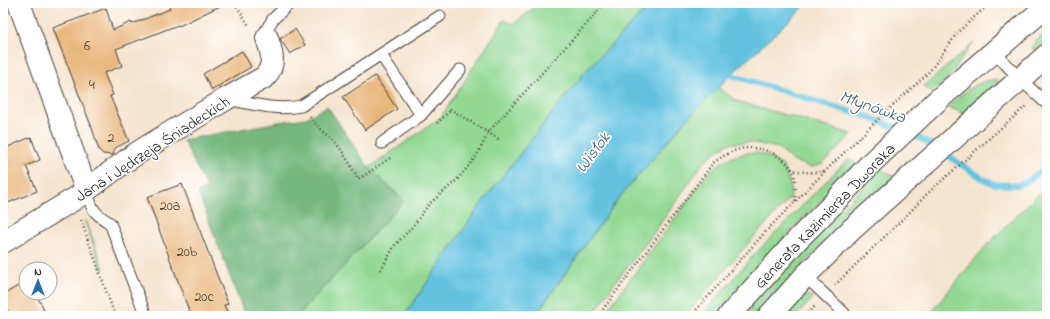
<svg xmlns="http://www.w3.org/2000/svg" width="1050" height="319" viewBox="0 0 1050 319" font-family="'Indie Flower',sans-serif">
	<rect width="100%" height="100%" fill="#fff"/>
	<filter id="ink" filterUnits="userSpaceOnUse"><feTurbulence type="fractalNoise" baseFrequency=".025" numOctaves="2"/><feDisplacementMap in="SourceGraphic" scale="8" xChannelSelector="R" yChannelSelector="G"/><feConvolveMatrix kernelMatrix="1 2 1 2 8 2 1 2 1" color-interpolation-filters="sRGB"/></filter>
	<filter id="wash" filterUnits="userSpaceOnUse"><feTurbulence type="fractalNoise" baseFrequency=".012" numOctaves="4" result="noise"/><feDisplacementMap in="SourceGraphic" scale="16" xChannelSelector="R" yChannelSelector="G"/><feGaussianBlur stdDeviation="0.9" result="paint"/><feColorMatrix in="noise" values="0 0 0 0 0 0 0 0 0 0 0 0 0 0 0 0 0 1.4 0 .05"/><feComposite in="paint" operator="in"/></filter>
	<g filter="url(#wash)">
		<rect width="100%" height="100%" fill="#f5e4cd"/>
		<g fill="#92d893" stroke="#577a58">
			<path d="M540,3H652L584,73L484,200L404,316H297L404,201L369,168L441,117L504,20L513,24Z"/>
			<path d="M1047,31V41L1035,50L1032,48L1034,44L1038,39Z"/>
			<path d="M974,43L965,54L948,78L932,92L923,87Z"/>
			<path d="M989,80H996L998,81V84L965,114L948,107C961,94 971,85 989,80Z"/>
			<path d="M718,87L736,101L852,134L834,153L822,164L811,167L793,161L778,148L749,142L727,144L713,154L703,163L651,237L616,281L592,316H535L618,199L686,120Z"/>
			<path d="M746,153H759L769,157L783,166L790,184L791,197L753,238L685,316H603L709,172C720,161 731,157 746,153Z"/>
			<path d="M848,159L856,163C840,183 821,200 803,218C773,250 744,283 715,316H701L753,256Z"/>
			<path d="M881,169L894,176L786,281L755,316H742L836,214Z"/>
			<path d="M1047,189V316H928L985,247L1035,197Z"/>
			<path d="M84,219L87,223L104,269L102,270Z"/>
			<path d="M805,296L814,297L796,316H782L801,297Z"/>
		</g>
		<path fill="#75b87d" stroke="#486a4c" d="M327,106L369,168L404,201L297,316H245L198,192L207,188L183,140L279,122L306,118Z"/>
		<path fill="#62c2e0" stroke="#3f6f7e" d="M652,3H808L731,75L686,120L618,199L535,316H404L484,200L584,73Z"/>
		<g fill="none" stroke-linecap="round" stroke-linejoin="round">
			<g stroke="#62c2e0" stroke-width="6">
				<path d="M725,71L731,75L868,117L900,129"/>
				<path d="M908,133L925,141L982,178L994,184L1008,185H1018L1028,181L1047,166"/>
			</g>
		</g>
		<g id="blocks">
			<g fill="#e9b67a">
				<path d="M167,3H226L179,26L178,25L116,49L122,66L104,73L113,95L110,96L129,141L115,148L113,155L103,154L99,150L92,128L53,28L106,8L113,30L131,22L132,24L170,9Z"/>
				<path d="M295,29L305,45L290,54L280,39Z"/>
				<path d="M242,51L251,67L212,90L203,74Z"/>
				<path d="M375,76L397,109L365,130L343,97Z"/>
				<path d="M31,137L40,160L26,166L37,191L3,205V149Z"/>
				<path d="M182,184L228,304L224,305L229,316H191L147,197Z"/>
				<path d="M26,281V293H35L44,309H43L47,316H11L3,303V295Z"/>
			</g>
		</g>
	</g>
	<g filter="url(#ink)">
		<use href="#blocks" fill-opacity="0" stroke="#3d3a37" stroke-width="1"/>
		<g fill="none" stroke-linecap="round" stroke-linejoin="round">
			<g stroke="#3d3a37" stroke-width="13">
				<g id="lane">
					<path d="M267,38L265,32L273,19L290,3"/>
					<path d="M994,52L1020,79L1047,104"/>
					<path d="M381,55L421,115"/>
					<path d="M228,99C252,104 277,111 301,106L440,16"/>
					<path d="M382,143L421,115L460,70"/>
					<path d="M86,189C92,209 92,212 110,223L146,316"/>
					<path d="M805,276L844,313"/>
				</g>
			</g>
			<g stroke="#3d3a37" stroke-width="24">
				<g id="street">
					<path d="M19,3L86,189"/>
					<path d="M3,242L76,198L127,160L145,148L226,99L265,77C276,63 272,54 267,38"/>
				</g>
			</g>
			<g stroke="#3d3a37" stroke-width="24">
				<g id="secondary">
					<path d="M729,316L799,238L832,205L872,162L940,98L1047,6"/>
					<path d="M769,316L805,276L851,230L1047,55"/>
				</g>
			</g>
			<g stroke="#3d3a37" stroke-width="2.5" stroke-dasharray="1 3" stroke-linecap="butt">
				<path d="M235,3L249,26"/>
				<path d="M450,109L500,140"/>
				<path d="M310,117C317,127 326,133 334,141C344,152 351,166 358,179L365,175L390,158"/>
				<path d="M437,123L451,110"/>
				<path d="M791,169C803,173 814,173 826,171"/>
				<path d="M81,220L115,316"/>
				<path d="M381,270L395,245L413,226L429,204L457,180L475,158L483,144L488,132L493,127L600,9L602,3"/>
				<path d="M835,285L912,210L927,194L1027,105"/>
				<path d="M598,316L713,163C722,157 730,151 741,149C758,145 780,153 791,168C797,177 796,191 795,201"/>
				<path d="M691,316C718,285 744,255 772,225C822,174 873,123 926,75L933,67L957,33L990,3"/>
				<path d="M805,316L815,306"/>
			</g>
			<use href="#lane" stroke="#fff" stroke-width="11"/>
			<use href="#street" stroke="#fff" stroke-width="22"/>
			<use href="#secondary" stroke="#fff" stroke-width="22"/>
		</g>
	</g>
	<g text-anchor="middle" stroke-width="3.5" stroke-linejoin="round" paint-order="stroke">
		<g font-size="14" fill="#4f4234">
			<text x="87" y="50">6</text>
			<text x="92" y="89">4</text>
			<text x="111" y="142">2</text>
			<text x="170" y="210">20a</text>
			<text x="187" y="256">20b</text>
			<text x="204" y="301">20c</text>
		</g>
		<g font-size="16" fill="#1c1c1c" stroke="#fff">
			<text transform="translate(152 148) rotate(-33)" y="6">Jana i Jędrzeja Śniadeckich</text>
			<text transform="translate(824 215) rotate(-46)" y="6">Generała Kazimierza Dworaka</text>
		</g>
		<g font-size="17" font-style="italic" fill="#385e6a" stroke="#fff">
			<text transform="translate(873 106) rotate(19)" y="6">Młynówka</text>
			<text transform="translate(592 152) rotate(-53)" y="6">Wisłok</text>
		</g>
	</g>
	<rect width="1050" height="319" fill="none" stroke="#fff" stroke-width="16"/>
	<g transform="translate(38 281)"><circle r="19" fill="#ffffff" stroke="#a4a4a4"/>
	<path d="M0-3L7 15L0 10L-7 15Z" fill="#1f6fb2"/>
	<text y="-6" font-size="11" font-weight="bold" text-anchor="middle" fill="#1c1c1c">N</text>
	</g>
</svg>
